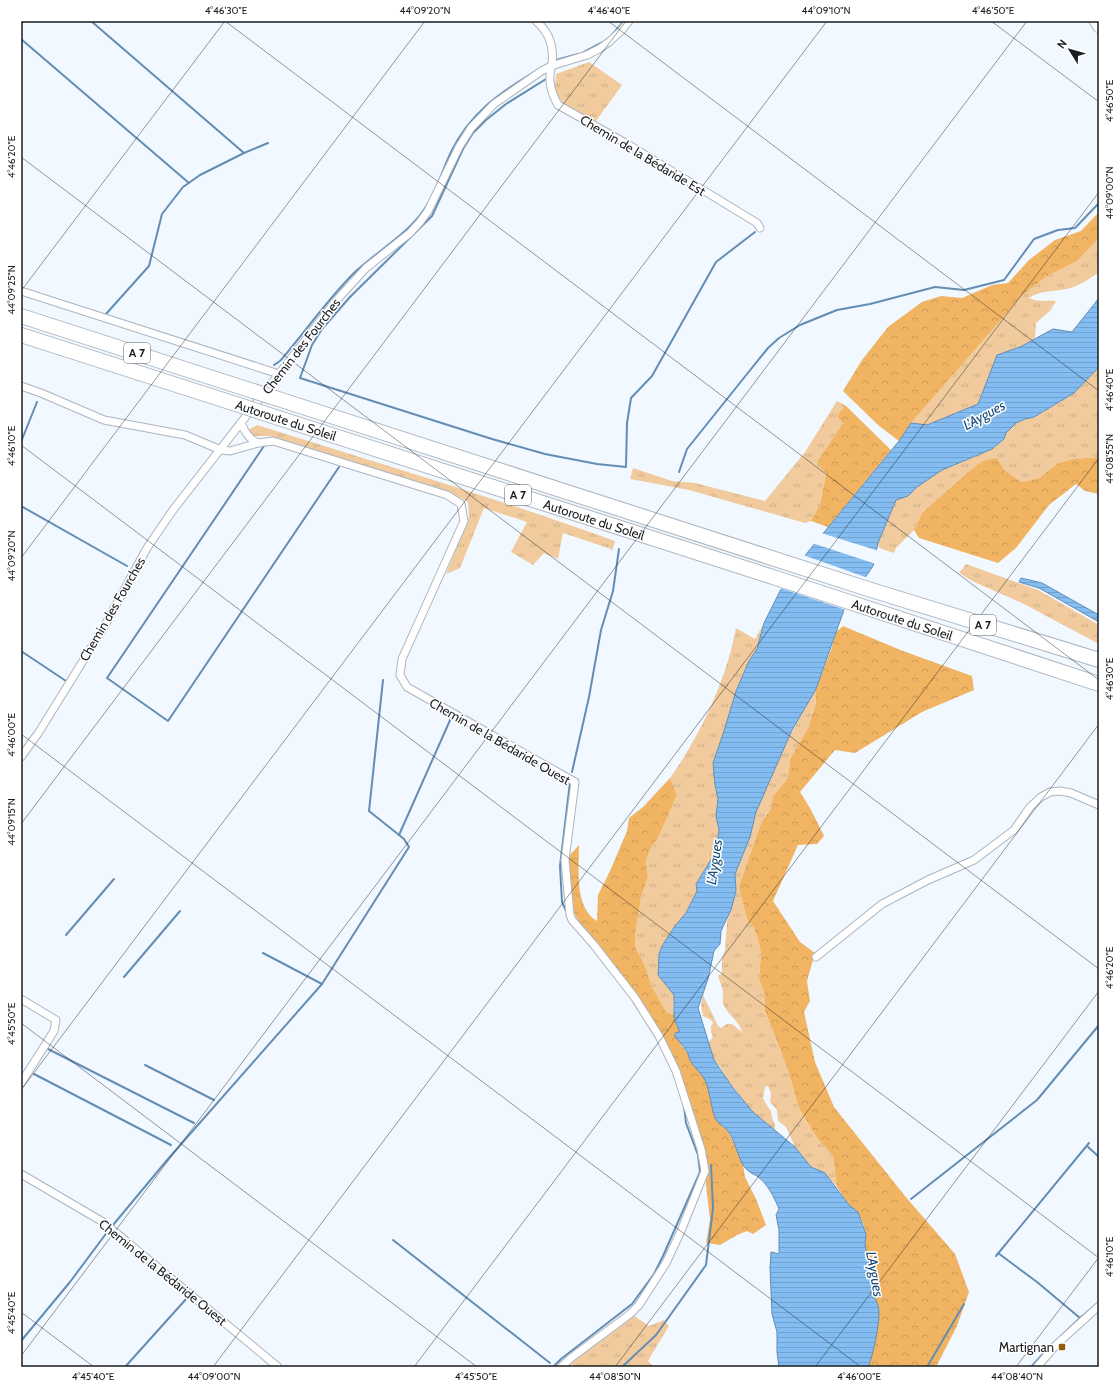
<svg xmlns="http://www.w3.org/2000/svg" width="1120" height="1388" viewBox="0 0 1120 1388" font-family="Cabin,sans-serif">
	<defs>
		<pattern id="grass-tufts" width="24" height="20" patternUnits="userSpaceOnUse"><rect width="24" height="20" fill="#f1cb9d"/><path d="M3 7l-1-3M5 7V3M7 7l1-3M15 17l-1-3M17 17v-4M19 17l1-3" fill="none" stroke="#ceae87"/></pattern>
		<pattern id="forest-crowns" width="20" height="18" patternUnits="userSpaceOnUse"><rect width="20" height="18" fill="#f1b462"/><path d="M2 6a3 3 0 1 1 6 0M12 15a3 3 0 1 1 6 0" fill="none" stroke="#ce9a55"/></pattern>
		<pattern id="water-rules" width="6" height="5" patternUnits="userSpaceOnUse"><rect width="6" height="5" fill="#84bdf2"/><path d="M0 2.5h6" fill="none" stroke="#71a2cf"/></pattern>
	</defs>
	<rect width="100%" height="100%" fill="#f1f8ff"/>
	<g fill="url(#grass-tufts)">
		<path d="M589,62L622,85L596,121C581,114 557,107 555,86C555,82 556,78 556,74Z"/>
		<path d="M1099,238V272C1089,279 1078,287 1066,289C1053,292 1040,290 1029,298C1038,303 1047,299 1056,301L1050,311L1036,323L1035,338L1020,347L997,356L978,404L927,425L911,423L1022,296L1046,277L1077,261Z"/>
		<path d="M1099,367V457L1073,459L1058,463L1039,478L1022,482L1005,471L997,458L968,472L922,513L914,530L896,548L894,553L879,548L878,543L896,499L908,496L917,487L942,470L992,449L1004,439L1006,433L1016,423L1025,419L1034,417L1074,393Z"/>
		<path d="M837,401L845,405L837,416L843,423L817,462L826,472L820,504L811,521L805,523L689,490L630,479L633,468L672,481L695,483L765,501L805,452Z"/>
		<path d="M257,425C377,463 497,498 615,541L612,551L611,549L563,533L558,559L544,553L533,565L511,552L527,522L484,508L460,568L446,574L469,517L468,502L453,494L269,436H253L248,430Z"/>
		<path d="M966,564L1038,590L1099,625V644L1022,603L974,582L959,573Z"/>
		<path d="M764,623L757,649L749,661L736,691L724,731L713,763L715,785L718,799L716,816L719,830L715,853L696,883L697,891L686,913L675,926L662,946L659,954L658,975L674,995L673,1010L675,1014L667,1013L652,987L645,966L635,946L636,928L641,898L648,876L646,864L649,852L659,836L677,795L670,778C701,734 726,681 736,628L755,639Z"/>
		<path d="M816,689V701L808,728L790,759L788,778L773,796L771,809L762,821L745,905L748,921L753,926L758,939L761,954L759,979L765,995V1011L787,1067L799,1108L817,1138L833,1156L837,1187L825,1173L811,1167L805,1160L795,1147L786,1127L778,1121L777,1110L770,1102L771,1093L768,1086L765,1087L763,1098L766,1104L771,1111L772,1118L775,1124V1130L753,1112L728,1081L721,1068L714,1060L708,1043L713,1037L711,1032V1026L713,1023L711,1020L703,1016L701,1005L703,995L718,1026L721,1028L727,1024H732L742,1032C741,1024 728,1014 724,1006C722,1002 723,998 723,993C723,987 719,981 718,975L722,974V958L725,950L727,922L731,910L736,891L735,874L750,837L756,812L786,743L806,705Z"/>
		<path d="M633,1315L649,1326L664,1320L669,1326L652,1354L648,1361L654,1367H575L570,1362Z"/>
	</g>
	<g fill="url(#forest-crowns)">
		<path d="M1099,212V238L1077,261L1046,277L1022,296L911,423L899,441L878,425L843,391L862,360L888,327L922,302L941,296L962,298L992,285L1008,283L1029,260L1055,240L1081,231Z"/>
		<path d="M845,405L891,450L828,527L811,521L820,504L826,473L817,462L843,423L837,416Z"/>
		<path d="M1099,457V494L1085,491L1076,484L1049,505L1016,548L998,563L919,538L914,530L922,513L968,472L983,461L997,458L1005,471L1022,482L1039,478L1058,463L1073,459Z"/>
		<path d="M843,626L903,651L972,676L974,690L922,712L855,753L835,750L800,792L810,808L824,836L817,844L798,845L773,901L800,942L815,953L807,981L810,1001L804,1012L815,1062L834,1107L905,1196L955,1254L969,1292L957,1326L936,1367H868L877,1324L875,1298L871,1293L872,1278L865,1245L866,1233L863,1223L858,1212L849,1205L837,1187L833,1156L817,1138L799,1108L787,1067L765,1011V995L759,979L761,954L758,939L753,926L748,921L739,887L762,821L771,809L773,796L788,778L790,759L808,728L816,702V689L832,647L835,633Z"/>
		<path d="M670,778L677,795L659,836L649,852L646,863L648,876L641,898L636,928L635,946L645,966L652,987L667,1013L675,1014L676,1024L679,1030L681,1045L688,1054L692,1063L702,1074L706,1082L721,1125L727,1130L736,1148L743,1165L745,1177L756,1199L766,1225L753,1234L747,1231L737,1235L720,1245L706,1243L710,1220L706,1185L705,1149L679,1070L667,1045L649,1012L633,990L581,925L574,913L568,857L579,845C579,868 574,908 597,921L598,895L610,871L627,831L629,818L643,807Z"/>
	</g>
	<g fill="url(#water-rules)" stroke="#648db4">
		<path d="M1099,298V367L1074,393L1034,417L1025,419L1016,423L1006,433L1004,439L992,449L942,470L917,487L908,496L896,500L878,543L873,566L845,607L816,689L792,730L756,812L750,837L735,874L736,891L731,910L721,931L720,944L714,951L708,979L698,1008L714,1060L733,1088L753,1112L795,1147L811,1167L825,1173L849,1205L858,1212L866,1234L865,1245L872,1278L871,1293C876,1299 879,1305 879,1313C879,1326 873,1356 868,1367H779L777,1352V1332L772,1314L770,1268L771,1252L779,1254V1230L776,1215L779,1209C774,1197 768,1184 757,1176C751,1173 747,1171 743,1165C737,1154 735,1141 728,1131C724,1126 718,1124 715,1118C711,1106 710,1094 706,1082C702,1073 694,1068 690,1060C689,1058 689,1056 688,1054C687,1051 678,1039 675,1037V1033L679,1032V1030L674,1018V995L658,975L659,954L662,946L675,926L686,913L697,891L696,884L715,853L719,830L716,816L718,799L715,785L713,763L724,731L736,691L749,661L757,649L764,623L780,591L807,553L899,441L911,423L927,425L978,404L997,355L1020,347L1053,329L1072,332Z"/>
		<path d="M1021,578L1042,583L1099,615V622L1039,588L1019,582Z"/>
	</g>
	<g fill="#f1f8ff">
		<path d="M821,533L879,551L876,564L812,543Z"/>
		<path d="M803,555L868,578L853,598L846,610L780,588Z"/>
	</g>
	<g fill="none" stroke-linecap="round" stroke-linejoin="round">
		<g stroke="#648db4" stroke-width="2">
			<path d="M91,21L244,153"/>
			<path d="M611,36L624,21"/>
			<path d="M21,39L189,183"/>
			<path d="M584,52L603,42"/>
			<path d="M556,60L578,54"/>
			<path d="M546,79L506,104L486,120L473,133L463,149L432,216L350,297L322,329L312,345L300,378L492,439L545,454L597,464L626,467L627,423L631,398L652,376L716,262L755,232"/>
			<path d="M106,314L149,266L162,214L183,187L200,175L244,153L268,143"/>
			<path d="M274,365L280,361C305,332 327,300 354,273C375,253 402,238 420,215C435,197 441,173 451,152C470,113 498,94 534,72"/>
			<path d="M21,442L37,402"/>
			<path d="M264,446L107,678L168,721L339,467"/>
			<path d="M679,472L687,449L747,374L768,348L779,338L800,325L837,310L870,304L935,287L964,290L1004,280L1034,239L1058,230L1075,228L1099,203"/>
			<path d="M21,506L127,566"/>
			<path d="M21,651L66,681"/>
			<path d="M572,772L589,697L601,630L613,591L619,549"/>
			<path d="M399,835L451,718"/>
			<path d="M567,913L562,902L560,866L570,782"/>
			<path d="M66,935L114,879"/>
			<path d="M263,953L322,984"/>
			<path d="M124,977L180,911"/>
			<path d="M634,1003L638,1009"/>
			<path d="M46,1048L194,1123"/>
			<path d="M145,1065L214,1100"/>
			<path d="M34,1074L171,1145"/>
			<path d="M1087,1146L1099,1157"/>
			<path d="M911,1199L1037,1100L1099,1025"/>
			<path d="M393,1240L550,1363"/>
			<path d="M998,1253L1037,1282L1080,1318L1099,1302"/>
			<path d="M996,1256L1089,1143"/>
			<path d="M1061,1336L1080,1318"/>
			<path d="M21,1341L70,1282L108,1231L168,1159L322,984L409,847L404,839L369,811L383,680"/>
			<path d="M125,1367L187,1298"/>
			<path d="M553,1367L561,1359L632,1304L654,1274L663,1256L700,1172L698,1155L686,1123L684,1106"/>
			<path d="M622,1367L656,1335L706,1265L713,1208L711,1165"/>
			<path d="M927,1367L964,1304"/>
			<path d="M1031,1367L1050,1346"/>
		</g>
		<g stroke="#abb5c0" stroke-width="9">
			<g id="street">
				<path d="M536,21C549,32 554,46 552,63C551,69 549,76 550,82C551,91 554,98 558,105L629,145L757,223L760,228"/>
				<path d="M1093,21L1097,28"/>
				<path d="M21,291L279,374"/>
				<path d="M21,386L41,393L104,420L185,435L221,450L230,451L258,443L273,441L447,495L461,504L464,521L402,659L400,675L407,687L575,782L565,860L570,915L572,920L594,945L635,998L659,1036L676,1071L701,1149L705,1171L681,1231L666,1263L639,1305L630,1314L571,1358L561,1367"/>
				<path d="M241,423C245,432 249,439 258,443"/>
				<path d="M21,757L39,732L104,627L147,548L173,510L335,302L366,268L410,233L420,222L428,211L459,147L471,128L494,104L540,72L551,66L587,55L599,49L609,42L621,31L629,21"/>
				<path d="M816,957L882,904L928,880L974,860L1014,830L1030,807L1041,797L1050,792L1060,791L1071,793L1099,805"/>
				<path d="M21,999L56,1020L54,1031L21,1083"/>
				<path d="M21,1174L103,1222L278,1367"/>
				<path d="M1037,1367L1056,1345L1099,1306"/>
			</g>
		</g>
		<g stroke="#abb5c0" stroke-width="16">
			<g id="highway">
				<path d="M21,316L253,391"/>
				<path d="M21,335L242,406"/>
				<path d="M272,397L868,589L1099,660"/>
				<path id="s1" d="M260,412L776,578L1099,684"/>
			</g>
		</g>
		<use href="#street" stroke="#fff" stroke-width="7"/>
		<use href="#highway" stroke="#fff" stroke-width="14"/>
		<g stroke="#abb5c0" stroke-width="16" stroke-linecap="butt">
			<g id="highway-bridge">
				<path d="M253,391L272,397"/>
				<path d="M242,406L260,412"/>
			</g>
		</g>
		<use href="#highway-bridge" stroke="#fff" stroke-width="14"/>
	</g>
	<path fill="none" stroke="#1a1e22" stroke-width="1" stroke-opacity="0.45" d="M225,21L1099,680M608,21L1099,391M991,21L1099,102M21,25L24,21M21,157L1099,969M21,291L225,21M21,445L1099,1258M21,558L425,21M21,734L861,1367M21,824L626,21M21,1023L477,1367M21,1090L827,21M21,1312L94,1367M21,1356L1027,21M213,1367L1099,192M414,1367L1099,458M615,1367L1099,724M815,1367L1099,991M1016,1367L1099,1257"/>
	<rect fill="#905f0c" stroke="#fff" stroke-width="1.5" x="1058" y="1343" width="8" height="8" rx="2"/>
	<g text-anchor="middle" stroke-width="3" stroke-linejoin="round" paint-order="stroke">
		<g fill="#fff" stroke="#5f6264" stroke-width="1">
			<rect x="124" y="343" width="26" height="20" rx="3"/>
			<rect x="505" y="485" width="26" height="20" rx="3"/>
			<rect x="970" y="615" width="26" height="20" rx="3"/>
		</g>
		<g font-size="12" font-weight="bold" fill="#1a1e22">
			<text x="137" y="357">A 7</text>
			<text x="518" y="499">A 7</text>
			<text x="983" y="629">A 7</text>
		</g>
		<g font-size="13" fill="#1a1e22" stroke="#fff">
			<text transform="translate(643 155) rotate(31)" y="5">Chemin de la Bédaride Est</text>
			<text transform="translate(301 346) rotate(-52)" y="5">Chemin des Fourches</text>
			<text transform="translate(286 420) rotate(18)" y="5">Autoroute du Soleil</text>
			<text dy="5" stroke="none"><textPath href="#s1" startOffset="351">Autoroute du Soleil</textPath></text>
			<text transform="translate(112 609) rotate(-60)" y="5">Chemin des Fourches</text>
			<text dy="5" stroke="none"><textPath href="#s1" startOffset="675">Autoroute du Soleil</textPath></text>
			<text transform="translate(500 741) rotate(30)" y="5">Chemin de la Bédaride Ouest</text>
			<text transform="translate(163 1272) rotate(39)" y="5">Chemin de la Bédaride Ouest</text>
		</g>
		<g font-size="13" fill="#1a1e22" stroke="#fff" text-anchor="end">
			<text x="1054" y="1352">Martignan</text>
		</g>
		<g font-size="14" font-style="italic" fill="#184c77" stroke="#fff">
			<text transform="translate(984 415) rotate(-29)" y="5">L'Aygues</text>
			<text transform="translate(714 862) rotate(-82)" y="5">L'Aygues</text>
			<text transform="translate(875 1274) rotate(80)" y="5">L'Aygues</text>
		</g>
	</g>
	<rect width="1120" height="1388" fill="none" stroke="#ffffff" stroke-width="44"/>
	<g transform="translate(1070 50) rotate(307)" stroke="#ffffff" stroke-width="3" paint-order="stroke">
	<path d="M0-3L7 15L0 10L-7 15Z" fill="#1a1e22"/>
	<text y="-6" font-size="11" font-weight="bold" text-anchor="middle" fill="#1a1e22">N</text>
	</g>
	<rect x="22" y="22" width="1076" height="1344" fill="none" stroke="#1a1e22" stroke-width="1.5"/>
	<g font-size="10" text-anchor="middle" fill="#1a1e22">
		<text x="226" y="14">4°46'30"E</text>
		<text x="425" y="14">44°09'20"N</text>
		<text x="609" y="14">4°46'40"E</text>
		<text x="826" y="14">44°09'10"N</text>
		<text x="993" y="14">4°46'50"E</text>
		<text transform="translate(1109 101) rotate(-90)" y="4">4°46'50"E</text>
		<text transform="translate(11 157) rotate(-90)" y="4">4°46'20"E</text>
		<text transform="translate(1109 193) rotate(-90)" y="4">44°09'00"N</text>
		<text transform="translate(11 290) rotate(-90)" y="4">44°09'25"N</text>
		<text transform="translate(1109 390) rotate(-90)" y="4">4°46'40"E</text>
		<text transform="translate(11 446) rotate(-90)" y="4">4°46'10"E</text>
		<text transform="translate(1109 459) rotate(-90)" y="4">44°08'55"N</text>
		<text transform="translate(11 556) rotate(-90)" y="4">44°09'20"N</text>
		<text transform="translate(1109 679) rotate(-90)" y="4">4°46'30"E</text>
		<text transform="translate(11 735) rotate(-90)" y="4">4°46'00"E</text>
		<text transform="translate(11 822) rotate(-90)" y="4">44°09'15"N</text>
		<text transform="translate(1109 968) rotate(-90)" y="4">4°46'20"E</text>
		<text transform="translate(11 1024) rotate(-90)" y="4">4°45'50"E</text>
		<text transform="translate(1109 1257) rotate(-90)" y="4">4°46'10"E</text>
		<text transform="translate(11 1313) rotate(-90)" y="4">4°45'40"E</text>
		<text x="93" y="1380">4°45'40"E</text>
		<text x="214" y="1380">44°09'00"N</text>
		<text x="476" y="1380">4°45'50"E</text>
		<text x="615" y="1380">44°08'50"N</text>
		<text x="859" y="1380">4°46'00"E</text>
		<text x="1017" y="1380">44°08'40"N</text>
	</g>
</svg>
